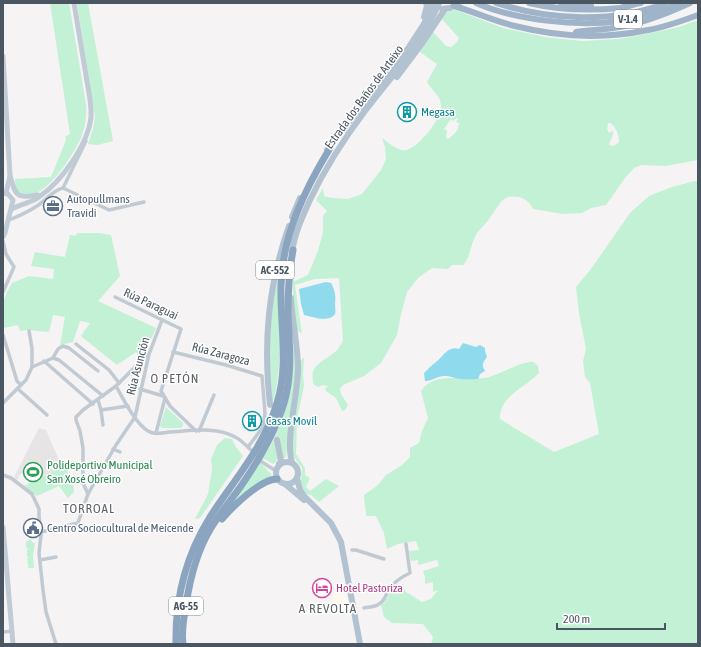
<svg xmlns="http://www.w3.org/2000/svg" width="701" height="647" viewBox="0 0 701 647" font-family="'Asap Condensed',sans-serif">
	<rect width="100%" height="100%" fill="#f5f3f3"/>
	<path fill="#fdf9ef" d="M337,582L339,591L347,597L351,617L336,607L332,600L333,596Z"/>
	<path fill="#e6e4e5" d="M39,428L46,430L62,467L44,476L37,464L18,476L19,478L16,480L14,477Z"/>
	<g fill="#c3f1d5" fill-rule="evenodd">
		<path d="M50,3H69L86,104C87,117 85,129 80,140C72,156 44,202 22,195C16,193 15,184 15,179L51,177L66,140L65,137L70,134Z"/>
		<path d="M77,3H88L113,141L97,145L88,144L93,129L95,117Z"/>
		<path d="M452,10H456L503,28L545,37L582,41L619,39L651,33L679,27L698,20V160L665,166L641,165L634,168L625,178L606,205L591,208L582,213L563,214L533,209C530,203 526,199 519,197C515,196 508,196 504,199C498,204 494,213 489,219C484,226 477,231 474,239C470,248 470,258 463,265H452L448,269L432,268L418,278L407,292L401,314L397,335L381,363L364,376L343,385L340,389L341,394L348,405L345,410L342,411L336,398L326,391L325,389L328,386L323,385L318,387L314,385C307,363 326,362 338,349C340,346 341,343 343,341L339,278L315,279L295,285L302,334L297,330L293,296V277L295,281L308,275L318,251L323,232V216L327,211L316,200L323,188L324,196L332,198L348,199L362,194L381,170L386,159L385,147L382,138C388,142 398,152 406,150C419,147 442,119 441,105C441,96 431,90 427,82L437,64L420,52L433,32L446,46L451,47L457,42L459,38L441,18L446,13ZM457,118L458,119L456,122L459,123C459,130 454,135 448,139L446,137L447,131L444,129L451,119L453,121ZM608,123H610C616,126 619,135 619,142L614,146L609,145L613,134V131L609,133L607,129Z"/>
		<path d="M695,181H698V644H431L433,637L423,624L392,623L384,617L381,605L385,602L393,586L400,590L404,589L406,592L422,602L431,599L438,590L433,592V582L425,584V577L423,571L439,566L437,560L418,565V560L411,561L409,551L419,550L416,541L398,544L387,549L384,533L376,516H366C366,508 364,503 364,495L378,485L386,475L402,465L410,457V448L419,443L422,431L428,418L421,391C436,369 467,383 489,377C498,375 525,360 533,362C535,363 536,364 538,366L539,373C526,387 499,396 500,419L554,452L599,434L590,383L585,377L583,361L586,349L579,313L576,287L591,269L630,213L649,196L672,187Z"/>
		<path d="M77,233H99L111,235L120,276L98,301L156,328C152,339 145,348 140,359L136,352L117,365L81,336L90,323L80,321L73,342L60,345L65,317L53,315L49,332L27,330L20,331L18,325L3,328V303L7,292L12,283L29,276L53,279L54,269L31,266L35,252L65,257L70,235L76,236Z"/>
		<path d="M278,276C278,319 285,363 272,405L269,381L270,315Z"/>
		<path d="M293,342L296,368L286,457L285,458H278L276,462L273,464L264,459L261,463L271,474V477L231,505C245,484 261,463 273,441C288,410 293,376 293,342Z"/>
		<path d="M304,357L303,374L304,386L297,419L296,454L305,468V475L310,478L306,487L310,491L326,479L339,486L319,502L311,495L305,494L302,488L301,481L302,468L293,456L292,445L300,362Z"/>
		<path d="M166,407L183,423V426L181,428H162L160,426Z"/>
		<path d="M225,438L232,439L236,447L243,456L200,518L195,519L208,494L212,469L211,459L217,445Z"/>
		<path d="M68,464V481L73,482L74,492L68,498L59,486L37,496L24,486Z"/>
		<path d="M31,539L32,542L35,543L33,556L34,568H28V566L30,565H28L27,558L30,557H27V550L29,549L26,548V542Z"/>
	</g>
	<g fill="#90daee">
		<path d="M326,282L331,283C335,290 336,296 335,304C335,308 336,311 335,314C329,323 313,317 304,315L301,304L299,289Z"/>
		<path d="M463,343L476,347L480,345L485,348V351L487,357C483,363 481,364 485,371L480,374L478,379C470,379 463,380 455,378C452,377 450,376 446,376C439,375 432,381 425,381L424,373C428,369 431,366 436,362C443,357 448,345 459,349Z"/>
	</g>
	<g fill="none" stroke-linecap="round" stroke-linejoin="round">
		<g stroke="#c1cad2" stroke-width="3.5">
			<path d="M63,188L86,141"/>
			<path d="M9,220C19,216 28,212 37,206C46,200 53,190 63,188L109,210L144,202"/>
			<path d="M3,241L6,254L14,267L3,292"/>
			<path d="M115,297L181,329L161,391L170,406L196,431"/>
			<path d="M29,331L32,348V367"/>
			<path d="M3,335L17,381L21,385"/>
			<path d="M76,344L109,370L119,383"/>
			<path d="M173,352L226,365L262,376L265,413L263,427L248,447"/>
			<path d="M53,358L58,349L63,346L69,348L98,371"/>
			<path d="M44,361L93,404"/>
			<path d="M116,386C124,400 135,423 148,431C154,435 162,433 169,432C190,431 216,426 235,437C241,440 247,446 251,450"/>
			<path d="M18,389L47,415"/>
			<path d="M140,389L163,396"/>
			<path d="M98,400L101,410L103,425"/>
			<path d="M3,403L26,380L32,367L53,358L59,360L103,396"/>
			<path d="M101,410L128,406"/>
			<path d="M199,431L214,395"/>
			<path d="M156,433L165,398"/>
			<path d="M113,449L120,452"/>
			<path d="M262,462L276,471"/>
			<path d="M3,475L11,478L32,494L39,509V516L41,535L39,553L43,590L46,612L56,644"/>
			<path d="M88,494L83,483V448L80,431L76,420V417L83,410L116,386L148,354"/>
			<path d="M41,532L78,523L88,494L116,445L135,417L149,354L162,320"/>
			<path d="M352,550H356L384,559"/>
			<path d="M40,560L56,557"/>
			<path d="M364,608C369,607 375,607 379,604C385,601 385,596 388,591C393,583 401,577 410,573L406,544"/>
			<path d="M3,632L12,631"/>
		</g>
		<g stroke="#c1cbd6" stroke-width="5">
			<path d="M3,56L10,176L6,193"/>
			<path d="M10,176C16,196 16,199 38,195"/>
			<path d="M12,209C20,204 31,203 39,197C61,182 88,145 91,117C92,103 88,89 86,75C82,51 78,27 74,3"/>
			<path d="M3,237L5,233L13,200L8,194L4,193"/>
			<path d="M3,527L13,644"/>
		</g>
		<g stroke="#b3c2d1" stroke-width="6">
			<path d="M442,9L450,8L459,3"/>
			<path d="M424,17L427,6L426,3"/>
			<path d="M397,77L421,45L445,9"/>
			<path d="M327,150L409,47L424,24L433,3"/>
			<path d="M292,217L300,198"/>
			<path d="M292,255C293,237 302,218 309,202C324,170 343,140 365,111C391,77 422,44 439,3"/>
			<path d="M291,298C292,321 298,345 298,368C298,396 285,438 292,463"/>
			<path d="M270,405C263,342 268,286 289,226"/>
			<path d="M277,440L281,461L279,464"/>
			<circle cx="287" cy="473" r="11"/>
			<path d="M297,478L300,490L304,496L331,523L341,542L360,644"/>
			<path d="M285,484L304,500"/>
		</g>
		<g stroke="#9fb4c9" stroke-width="6">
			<path d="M476,3C515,20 577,27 620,21C641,17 661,11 681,3"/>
			<path d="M496,3C550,20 612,24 666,3"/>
			<path d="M529,3C559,10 590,11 620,8C627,7 634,4 641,3"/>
			<path d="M561,3L591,6"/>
			<path d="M454,6C475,12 494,21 515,26C558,37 605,39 648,30C665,27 682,21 698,15"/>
			<path d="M576,32C588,30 601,30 613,28C639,25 666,14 690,3"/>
		</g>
		<g stroke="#8ba5c1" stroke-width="7">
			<path d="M222,519C233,506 261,479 277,479"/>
			<path d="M176,644C175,598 185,557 210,517C234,480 264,447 277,403C289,365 280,325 281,286C282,236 305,189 330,148"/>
			<path d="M183,644C181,631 184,617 186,605C190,578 197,551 211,528C220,513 231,500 241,486C259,460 275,433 284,403C293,373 289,344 288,313C288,291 289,271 293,250"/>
		</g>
	</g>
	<defs>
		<g id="building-ring" transform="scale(1)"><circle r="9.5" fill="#fff" stroke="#0f9aa8" stroke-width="1.5"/><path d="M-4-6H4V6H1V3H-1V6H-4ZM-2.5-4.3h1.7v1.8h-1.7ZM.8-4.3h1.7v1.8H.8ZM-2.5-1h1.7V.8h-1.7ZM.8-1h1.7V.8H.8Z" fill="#0f9aa8"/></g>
		<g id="office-ring" transform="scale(1)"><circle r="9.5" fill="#fff" stroke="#5c6f8a" stroke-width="1.5"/><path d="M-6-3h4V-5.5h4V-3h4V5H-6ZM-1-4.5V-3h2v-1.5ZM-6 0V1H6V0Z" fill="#5c6f8a"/></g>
		<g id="stadium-ring" transform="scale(1)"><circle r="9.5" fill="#fff" stroke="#2e9e5b" stroke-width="1.5"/><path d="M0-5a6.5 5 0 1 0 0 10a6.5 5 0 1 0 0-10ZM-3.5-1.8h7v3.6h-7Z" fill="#2e9e5b"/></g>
		<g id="civic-ring" transform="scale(1)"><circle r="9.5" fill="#fff" stroke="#5c6f8a" stroke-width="1.5"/><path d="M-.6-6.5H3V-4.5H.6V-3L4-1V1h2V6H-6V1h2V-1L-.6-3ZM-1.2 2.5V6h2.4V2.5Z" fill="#5c6f8a"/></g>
		<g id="hotel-ring" transform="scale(1)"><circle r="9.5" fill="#fff" stroke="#d1479c" stroke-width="1.5"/><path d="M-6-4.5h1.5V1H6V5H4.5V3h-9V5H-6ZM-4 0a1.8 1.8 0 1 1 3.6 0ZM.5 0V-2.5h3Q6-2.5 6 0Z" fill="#d1479c"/></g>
	</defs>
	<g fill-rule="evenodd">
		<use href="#building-ring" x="407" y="112"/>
		<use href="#office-ring" x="53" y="206"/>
		<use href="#building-ring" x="252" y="421"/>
		<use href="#stadium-ring" x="33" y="472"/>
		<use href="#civic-ring" x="33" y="528"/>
		<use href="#hotel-ring" x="322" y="588"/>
	</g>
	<g text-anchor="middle" stroke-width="3" stroke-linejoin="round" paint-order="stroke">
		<g fill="#fff" stroke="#808990" stroke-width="1">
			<rect x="614" y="10" width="28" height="18" rx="3"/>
			<rect x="256" y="261" width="38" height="18" rx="3"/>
			<rect x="169" y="597" width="34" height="18" rx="3"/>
		</g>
		<g font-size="11" font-weight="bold" fill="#4a5661">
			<text x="628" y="23">V-1.4</text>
			<text x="275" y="274">AC-552</text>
			<text x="186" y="610">AG-55</text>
		</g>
		<g font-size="12" fill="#4a5661" stroke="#fff">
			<text transform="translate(364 97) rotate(-54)" y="4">Estrada dos Baños de Arteixo</text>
			<text transform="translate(151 304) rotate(25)" y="4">Rúa Paraguai</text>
			<text transform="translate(221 354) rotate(15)" y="4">Rúa Zaragoza</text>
			<text transform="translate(138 366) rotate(-75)" y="4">Rúa Asunción</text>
		</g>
		<g font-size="12" fill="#0d838f" stroke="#fff" text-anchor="start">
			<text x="421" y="116">Megasa</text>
			<text x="266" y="425">Casas Movil</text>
		</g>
		<g font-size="12" fill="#4e5e75" stroke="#fff" text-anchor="start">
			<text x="67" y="203">Autopullmans<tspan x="67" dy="14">Travidi</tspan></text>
			<text x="47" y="532">Centro Sociocultural de Meicende</text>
		</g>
		<g font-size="12" fill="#27864d" stroke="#fff" text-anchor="start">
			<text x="47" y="469">Polideportivo Municipal<tspan x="47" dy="14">San Xosé Obreiro</tspan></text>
		</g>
		<g font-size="12" fill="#b23c85" stroke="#fff" text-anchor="start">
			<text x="336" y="592">Hotel Pastoriza</text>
		</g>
		<g font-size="13" letter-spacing="1" fill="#5f6368" stroke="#fff">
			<text x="175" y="383">O PETÓN</text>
			<text x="89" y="513">TORROAL</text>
			<text x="328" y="613">A REVOLTA</text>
		</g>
	</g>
	<rect width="701" height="647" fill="none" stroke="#4a5661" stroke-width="8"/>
	<path d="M557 623v6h108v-6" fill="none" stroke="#4a5661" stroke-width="2"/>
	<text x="563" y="623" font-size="12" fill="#4a5661" stroke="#ffffff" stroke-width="3" paint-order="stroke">200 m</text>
</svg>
